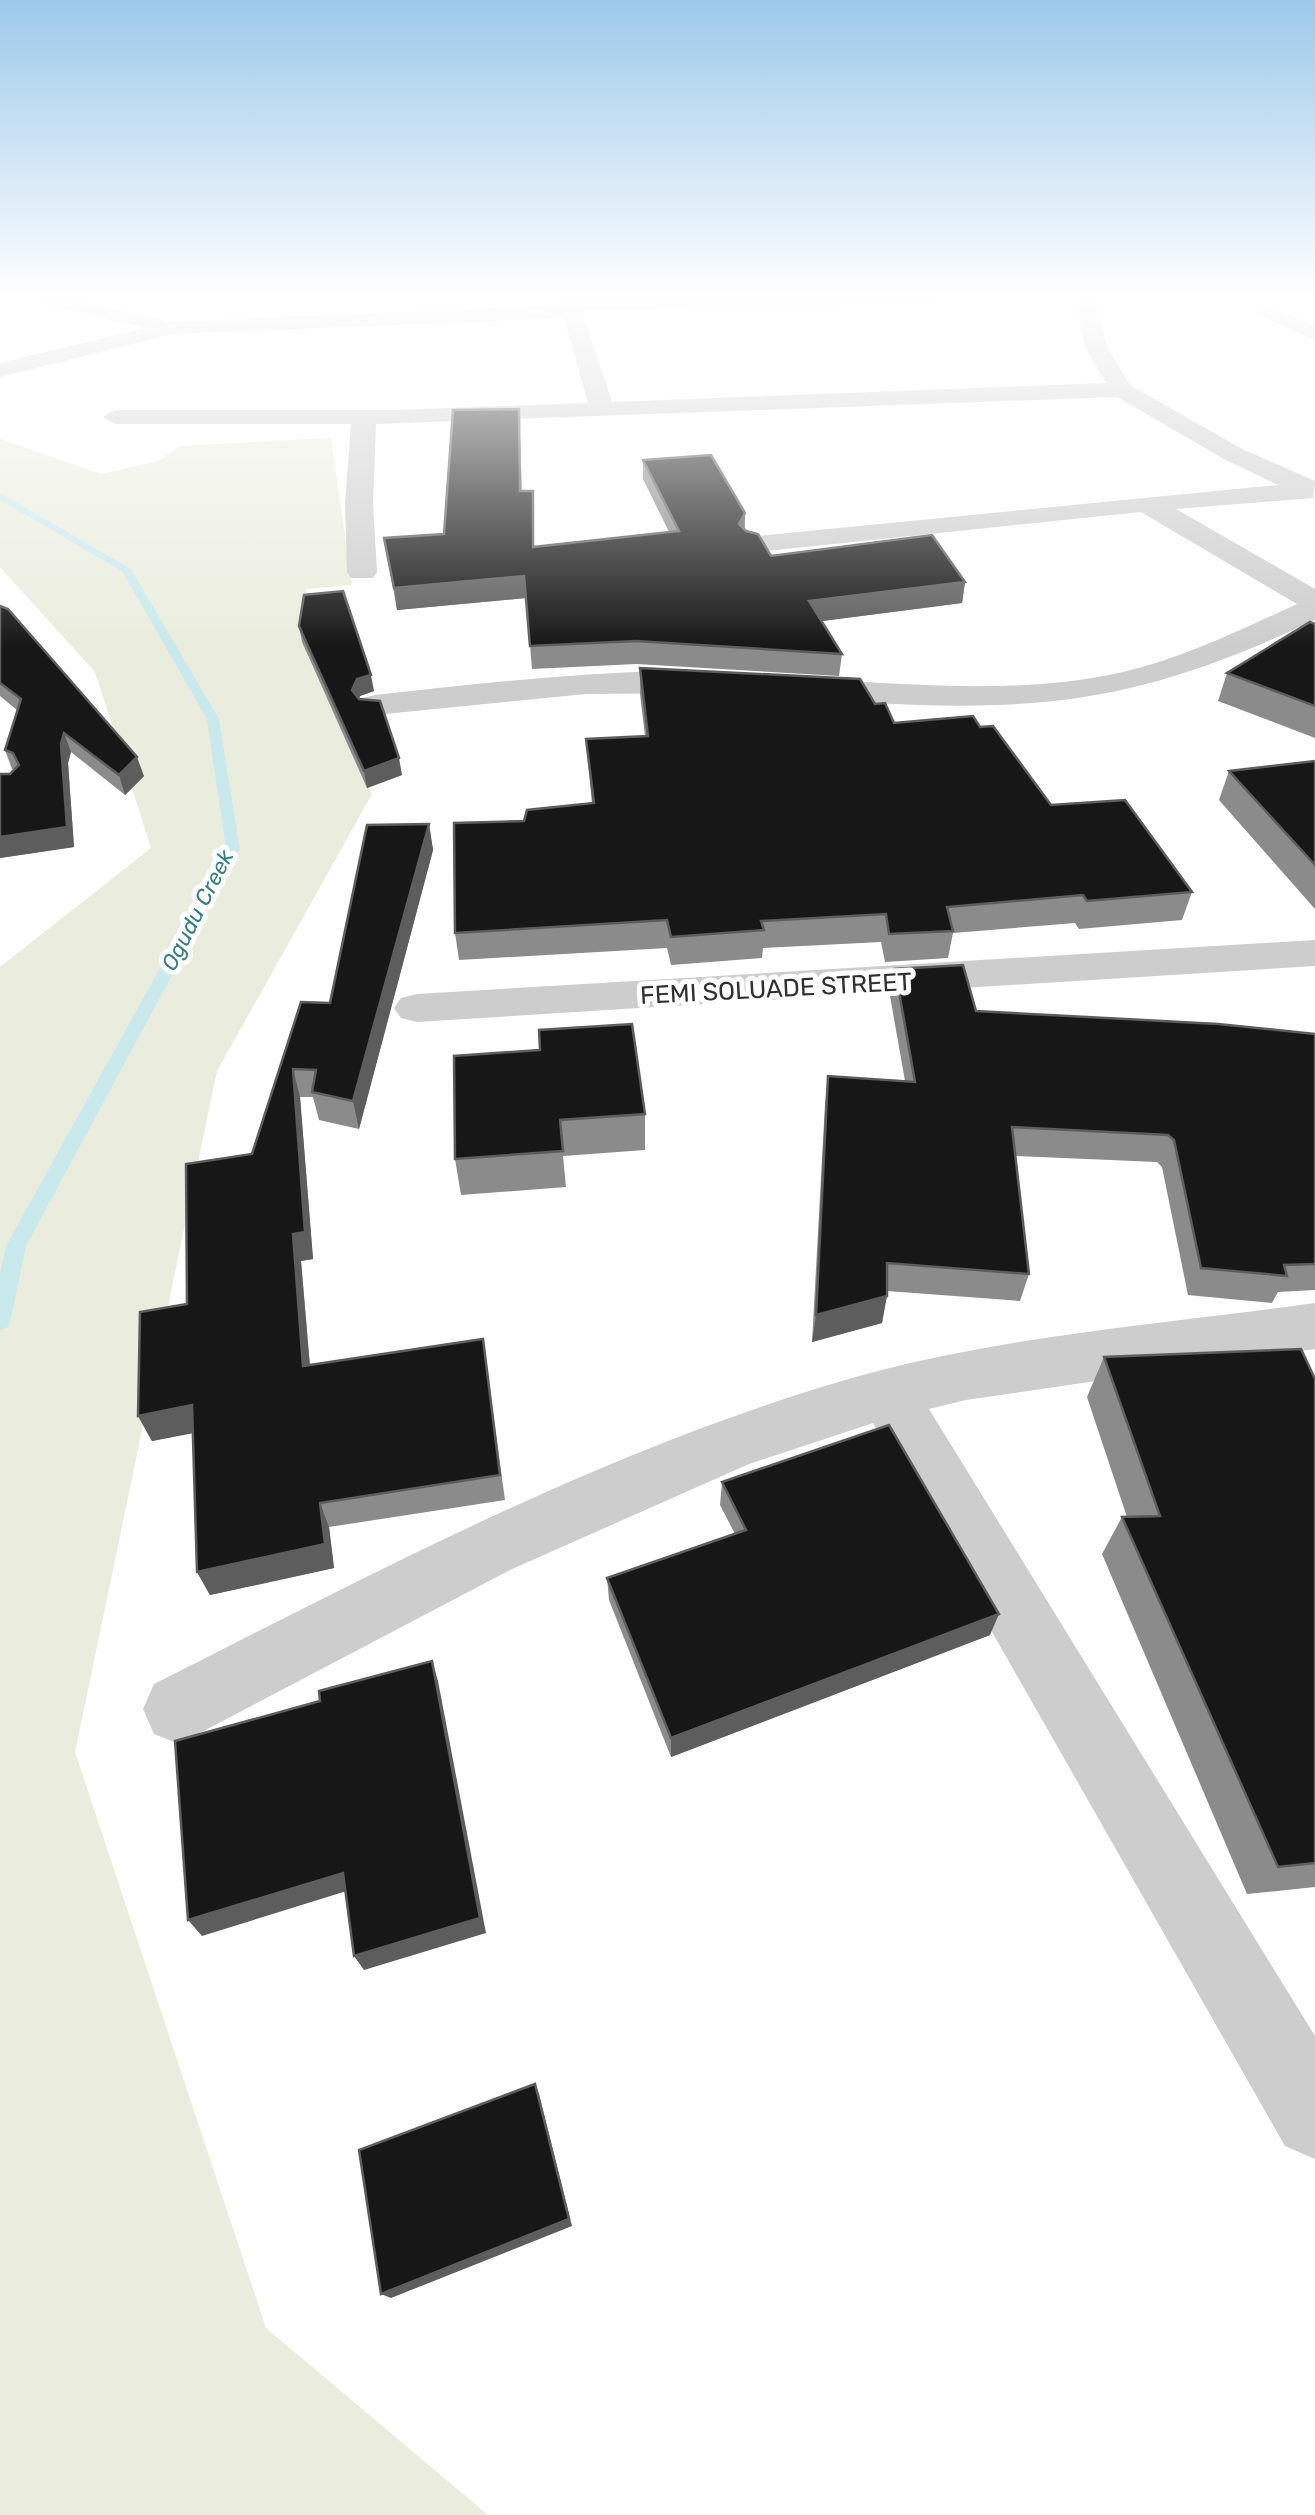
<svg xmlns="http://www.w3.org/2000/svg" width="1315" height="2515" viewBox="0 0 1315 2515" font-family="Rubik,sans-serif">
	<rect width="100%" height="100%" fill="#fff"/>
	<path fill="#eaedde" d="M331,438L352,585L306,589L311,615L307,655L372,794L217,1071L75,1752L266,2328L488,2515H0V967L151,848L95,672L0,567V439L101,474L159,461L180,446Z"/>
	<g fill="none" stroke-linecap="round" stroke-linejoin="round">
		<path fill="#cae9ed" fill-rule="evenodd" d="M0,493L131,569L219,719L240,849L26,1246L10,1322L7,1328L0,1330V1274L6,1246L226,849L207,719L122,571L0,500Z"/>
		<g fill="#cdcdcd" fill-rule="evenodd">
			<path d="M16,294H53L169,322L560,305L557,294H577L578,298L1095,294L1107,347L1130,385L1242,449L1315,481L1313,498L1176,509L1315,589V620C1161,692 1065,712 895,704C858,702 817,704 781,695L776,688L781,681L793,678C900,683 1013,696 1119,673C1181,659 1240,630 1297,604L1141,512L756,552L746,549L741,543L746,537L1278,485L1224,459L1117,397L376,424L373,503L377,572L373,578H351L347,572L345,503L351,424H115L103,417L115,410H396L588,403L564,318L172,334L0,377V363L146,328L19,298ZM1076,301L1085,347L1106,383L612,402L583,314L585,310Z"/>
			<path d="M1265,305L1315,326V340L1258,315L1255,311Z"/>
			<path d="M670,671L724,676L729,683L724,690L712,693L586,694L375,715L363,712L358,705L363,698L375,695C473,684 571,673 670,671Z"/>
			<path d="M1315,940V966L417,1022L401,1018L394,1008L401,998L417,994Z"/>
			<path d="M1315,1303V1349L966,1400L929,1409L1315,2036V2159L1285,2146L873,1423L749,1464L510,1570L179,1744L154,1734L143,1709L154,1684C378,1571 603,1451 845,1380C991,1337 1163,1324 1315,1303Z"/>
		</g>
	</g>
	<g fill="#8b8b8b">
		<path d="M519,409L522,491H533L534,547L669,532L643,479V460L745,513V530L771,556L965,582L962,603L822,621L842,654L839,676L636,664L532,669L526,598L397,610L384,538L444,534Z"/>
		<path d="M0,606L144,776L125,795L71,752L68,763L74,847L0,858V774H10L14,770L12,769L5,750L17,710L0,696Z"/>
		<path d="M1315,624V738L1218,701L1227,673Z"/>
		<path d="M299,626L374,691L360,696L359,698L402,775L367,788L302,642Z"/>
		<path d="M640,668L875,704L894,723L980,727L1051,805L1192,892L1182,920L1079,929L1075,923L953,933L948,958L885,962L881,942L763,948L762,958L671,965L667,948L459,960L455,933L524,821L592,804L586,739L645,736L640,694Z"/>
		<path d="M1315,761V909L1219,800L1229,771Z"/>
		<path d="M429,824L433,850L359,1129L319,1120L313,1097H300L313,1259L301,1261L310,1365L483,1339L505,1500L329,1527L334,1568L210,1595L197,1572L193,1433L152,1441L138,1416L252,1154L301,1002L330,1003Z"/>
		<path d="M895,969L976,1011L1315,1034V1290L1278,1292L1272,1303L1188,1295L1162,1167L1157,1162L1015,1156L1029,1274L1020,1301L887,1291L882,1323L812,1342L825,1104L828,1076L905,1081L890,996Z"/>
		<path d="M454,1056L645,1114V1150L563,1156L566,1187L461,1195L455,1159Z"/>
		<path d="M1104,1357L1315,1379V1887L1247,1894L1102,1554L1122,1517H1127L1087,1397Z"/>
		<path d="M722,1482L990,1635L671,1757L609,1600L607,1578L735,1534L720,1505Z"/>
	</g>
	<g fill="#5d5d5d">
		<path d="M745,513L744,534L739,524Z"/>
		<path d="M524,576L526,598L397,610L394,588Z"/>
		<path d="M965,582L962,603L807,623L809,601Z"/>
		<path d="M371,675L374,691L360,696L355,707L352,690L357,679Z"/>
		<path d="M64,733L71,752L68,763L74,847L0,858V837L61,744Z"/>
		<path d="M137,757L144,776L125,795L119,775Z"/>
		<path d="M399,758L402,775L367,788L364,771Z"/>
		<path d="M429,824L433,850L359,1129L353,1101Z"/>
		<path d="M293,1069L300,1097L313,1259L301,1261L312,1392L303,1366L293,1234Z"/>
		<path d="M887,1296L882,1323L812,1342L816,1315Z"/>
		<path d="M192,1405L204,1431L152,1441L138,1416Z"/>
		<path d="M320,1503L329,1527L334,1568L210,1595L197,1572Z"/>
		<path d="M999,1614L990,1635L671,1757V1738Z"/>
		<path d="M432,1661L438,1681L486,1933L364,1970L354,1956Z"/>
		<path d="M343,1873L353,1889L202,1936L188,1920Z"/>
		<path d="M535,2084L539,2094L572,2226L391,2298L381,2294Z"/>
	</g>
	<g fill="#171717" stroke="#5d5d5d" stroke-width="2.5">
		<path d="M519,409L520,491H533V547L679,531L643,460L711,455L745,513L739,524L746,531L758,534L771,556L932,535L965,582L809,601L842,654L636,641L530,646L524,576L394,588L384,538L444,534L453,410Z"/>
		<path d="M343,591L371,675L357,679L352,690L359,699L380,701L399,758L364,771L299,626L304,595Z"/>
		<path d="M0,606L8,609L137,757L119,775L64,733L61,744L67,827L0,837V774H10L19,765L13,753L5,750L21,699L0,683Z"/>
		<path d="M1310,622L1315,624V706L1227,673Z"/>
		<path d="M640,668L860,679L875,704L885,703L894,723L973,716L980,727L993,726L1051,805L1125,800L1192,892L1087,901L1083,895L947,907L953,931L889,934L886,914L761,921L764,930L671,937L667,920L455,933L454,823L524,821L527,810L594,803L586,739L648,736Z"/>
		<path d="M1315,761V865L1229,771Z"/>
		<path d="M429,824L353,1101L312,1092L316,1070L293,1069L305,1232L293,1234L303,1366L483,1339L500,1475L320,1503L325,1544L197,1572L192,1405L138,1416L140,1312L187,1304L186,1164L252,1154L301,1002L330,1003L367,825Z"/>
		<path d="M963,965L976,1011L1218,1024L1315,1034V1264L1284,1265L1287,1276L1201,1268L1174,1140L1168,1135L1012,1127L1029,1274L887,1263V1296L816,1315L828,1076L915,1082L895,969Z"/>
		<path d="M632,1024L645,1114L560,1120L563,1151L455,1159L454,1056L540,1050L539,1030Z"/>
		<path d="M1301,1349L1315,1379V1863L1278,1867L1122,1517L1160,1516L1104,1357Z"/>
		<path d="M889,1425L999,1614L671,1738L607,1578L746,1530L722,1482Z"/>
		<path d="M432,1661L480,1918L354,1956L343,1873L188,1920L175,1741L320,1701L319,1691Z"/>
		<path d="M535,2084L569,2219L381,2294L359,2150Z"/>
	</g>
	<linearGradient id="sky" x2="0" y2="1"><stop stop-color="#9cc9ea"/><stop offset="0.46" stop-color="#fff"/><stop offset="1" stop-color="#fff" stop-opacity="0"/></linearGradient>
	<rect width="1315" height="646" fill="url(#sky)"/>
	<g text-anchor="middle" stroke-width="10" stroke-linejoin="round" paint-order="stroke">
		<g font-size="22" font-style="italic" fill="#387e87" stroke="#fff">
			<text transform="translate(197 910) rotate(-63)" y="8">Ogudu Creek</text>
		</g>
		<g font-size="25" fill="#303030" stroke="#fff">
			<text transform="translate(776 988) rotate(-3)" y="9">FEMI SOLUADE STREET</text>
		</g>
	</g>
</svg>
